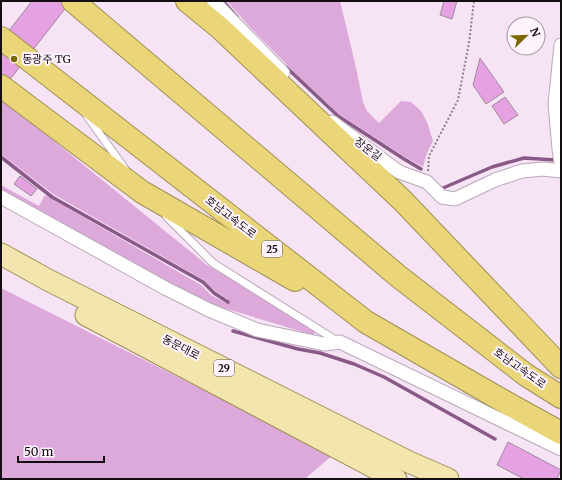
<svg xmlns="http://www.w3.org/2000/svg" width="562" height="480" viewBox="0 0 562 480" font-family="Merriweather,'Noto Sans KR',serif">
	<rect width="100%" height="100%" fill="#f6e4f5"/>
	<g fill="#dda8da">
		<path d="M227,1H340L355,63L363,102L367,111L379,123L401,101L411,102L421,111L427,122L433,141L427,153L423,167L405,157L339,114L296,74L248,25Z"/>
		<path d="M1,98L207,265L241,284L316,332L313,335L207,303L1,194V185L39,206L45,195L201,285L211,295L226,303L228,299L215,291L204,280L53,194L1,154Z"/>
		<path d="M1,288L333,455L307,477V479H1Z"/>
	</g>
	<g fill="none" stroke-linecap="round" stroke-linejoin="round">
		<g stroke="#895a88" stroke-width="3.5">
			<path d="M223,1L237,17"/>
			<path d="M286,67L338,116L404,159L421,169"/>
			<path d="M1,157L52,197L203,282L214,293L228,302"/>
			<path d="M443,188L492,167L524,158L555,160"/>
			<path d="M233,331L298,349L320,353L354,364L384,377L495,439"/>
		</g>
	</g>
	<g fill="#e5a1e2" stroke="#9c8c9b">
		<path d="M32,1H71L8,82L1,76V41Z"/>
		<path d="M444,1H457L452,19L440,15Z"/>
		<path d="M480,58L504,92L486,104L473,85Z"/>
		<path d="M505,97L518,115L504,124L492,106Z"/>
		<path d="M20,176L37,189L31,196L14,184Z"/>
		<path d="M508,442L561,470L557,479H524L497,465Z"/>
	</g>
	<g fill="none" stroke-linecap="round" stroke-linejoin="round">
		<g stroke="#b9a8b8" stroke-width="9">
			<g id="service">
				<path d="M87,116L125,169"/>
				<path d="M166,216L213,263L337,341"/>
			</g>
		</g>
		<g stroke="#b9a8b8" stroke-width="15">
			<g id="minor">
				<path d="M213,1L283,73"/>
				<path d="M561,45L555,104L559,149L561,163"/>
				<path d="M332,122L399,172L427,182L442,197L455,199L495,180L522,171L543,169L561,171"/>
				<path d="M1,197L165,288L209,310L257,330L324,344L340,342L561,449"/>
			</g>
		</g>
		<g stroke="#9f9055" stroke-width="23">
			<g id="primary">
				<path d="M1,254L48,280L409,462L448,479"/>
				<path d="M86,315L396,479"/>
			</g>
		</g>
		<g stroke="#9f9055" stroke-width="24">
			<g id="motorway">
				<path d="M73,1L398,276L526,375L561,397"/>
				<path d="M187,1L220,28L403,201L561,367"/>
				<path d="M1,38L366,322L512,406L561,433"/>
				<path d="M1,86L142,192L295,280"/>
			</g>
		</g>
		<path stroke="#8b7e8a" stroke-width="2" stroke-dasharray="2 2" stroke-linecap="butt" d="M428,171L429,156L458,100L469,43L474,1"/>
		<use href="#service" stroke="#fff" stroke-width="7"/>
		<use href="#minor" stroke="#fff" stroke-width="13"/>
		<use href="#primary" stroke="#f2e6ae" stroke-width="21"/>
		<use href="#motorway" stroke="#ead678" stroke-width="22"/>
	</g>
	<circle fill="#7b6900" stroke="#fff4fe" stroke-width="1.5" cx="14" cy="59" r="4"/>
	<g text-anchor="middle" stroke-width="4" stroke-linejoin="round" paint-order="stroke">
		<g fill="#fff4fe" stroke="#5a535a" stroke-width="1">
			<rect x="262" y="241" width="20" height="16" rx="3"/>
			<rect x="214" y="360" width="20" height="16" rx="3"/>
		</g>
		<g font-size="10" font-weight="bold" fill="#140e13">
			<text x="272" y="253">25</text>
			<text x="224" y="372">29</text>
		</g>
		<g font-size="11" fill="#140e13" stroke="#fff4fe" text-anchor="start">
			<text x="22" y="63">동광주 TG</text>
		</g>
		<g font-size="11" fill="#140e13" stroke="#fff4fe">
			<text transform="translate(368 149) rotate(37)" y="4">장운길</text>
			<text transform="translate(231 217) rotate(38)" y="4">호남고속도로</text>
			<text transform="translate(181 347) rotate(27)" y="4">동문대로</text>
			<text transform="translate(520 368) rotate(35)" y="4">호남고속도로</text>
		</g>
	</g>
	<rect width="562" height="480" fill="none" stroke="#140e13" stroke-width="4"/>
	<g transform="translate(526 36) rotate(67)"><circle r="19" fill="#fff4fe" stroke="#a198a0"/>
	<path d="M0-3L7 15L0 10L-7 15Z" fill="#7b6900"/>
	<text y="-6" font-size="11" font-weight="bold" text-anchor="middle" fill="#140e13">N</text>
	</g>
	<path d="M18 456v6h86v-6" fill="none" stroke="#140e13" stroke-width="2"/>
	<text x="24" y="456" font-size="12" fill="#140e13" stroke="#fff4fe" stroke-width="3" paint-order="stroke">50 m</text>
</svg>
